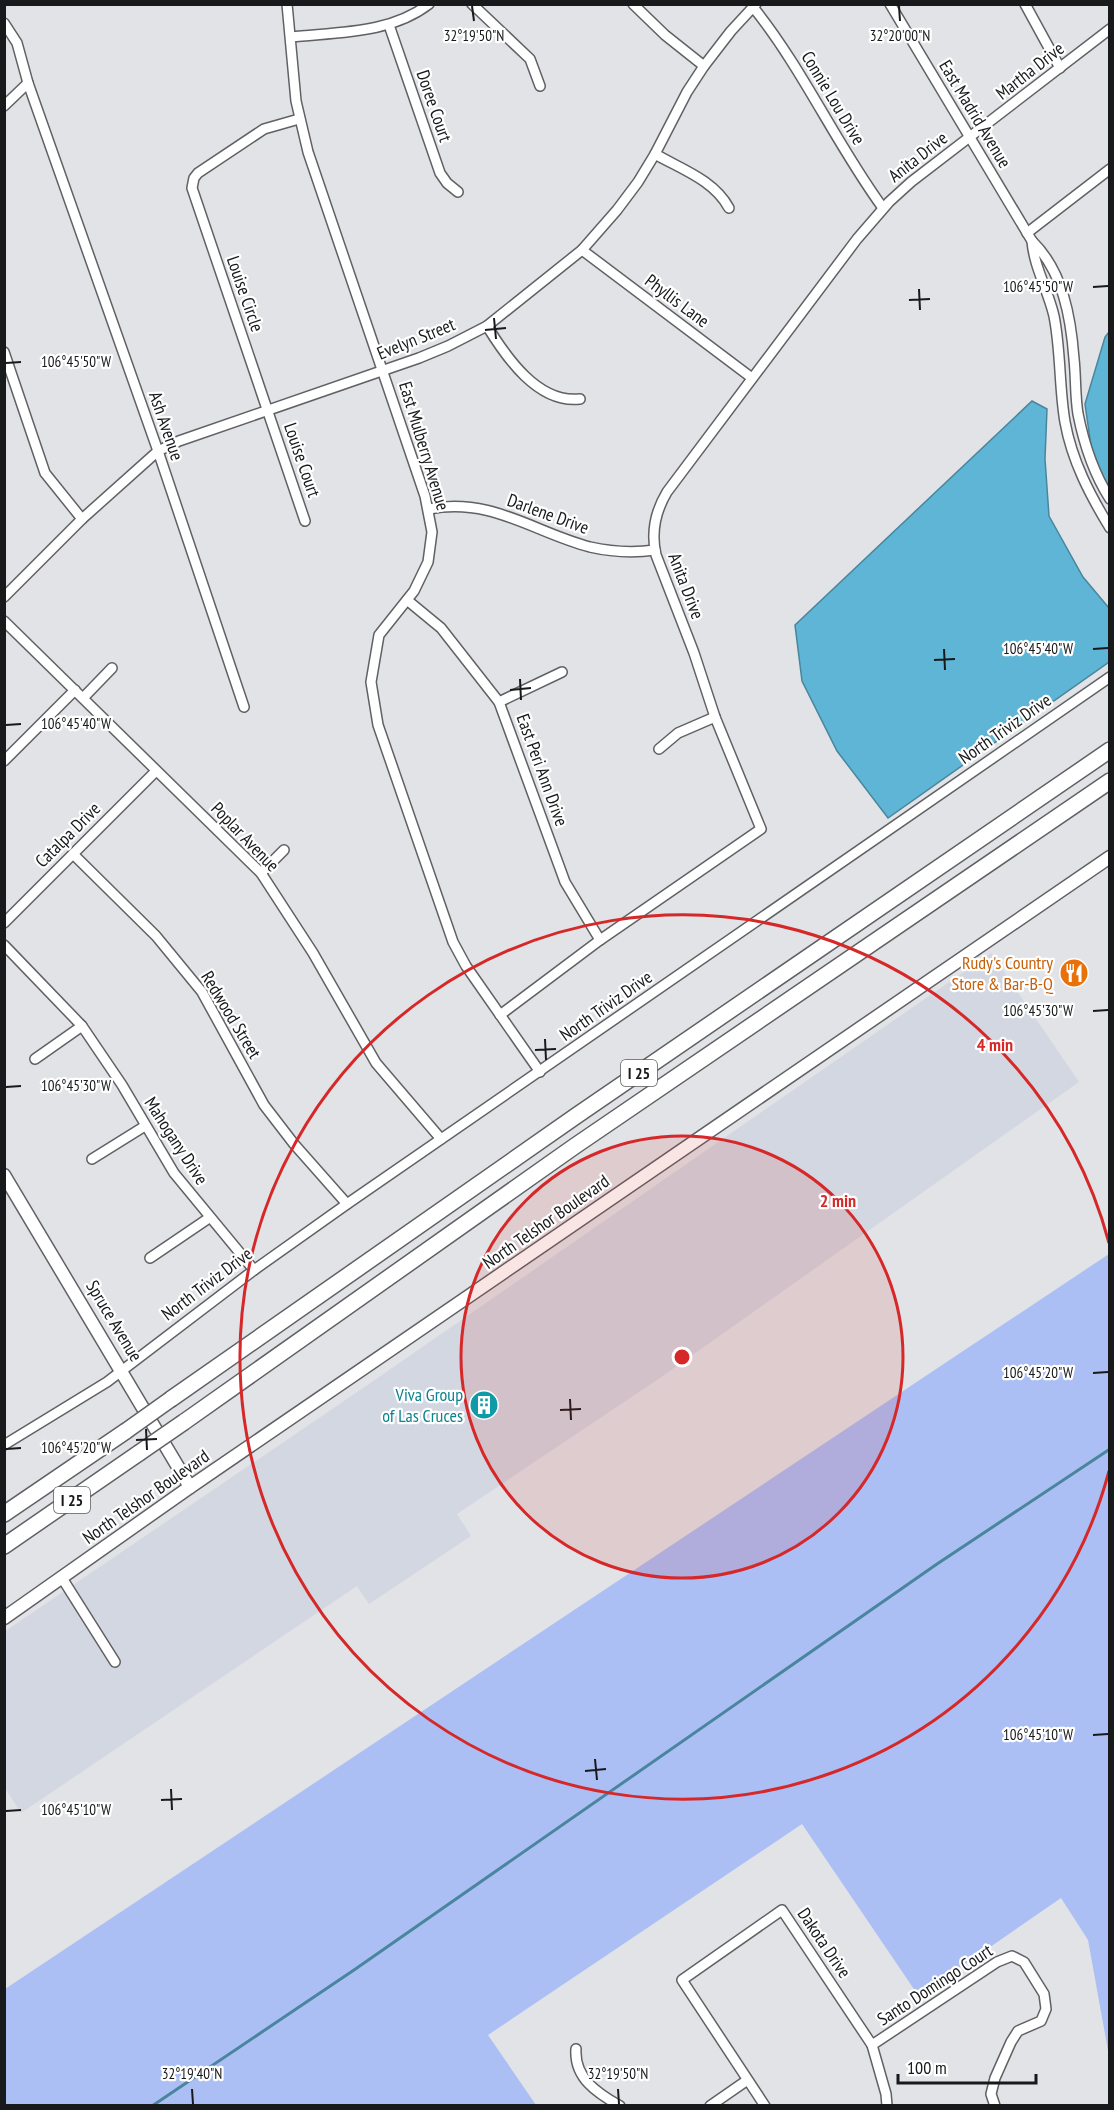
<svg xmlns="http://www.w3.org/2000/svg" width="1114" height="2110" viewBox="0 0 1114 2110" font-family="'PT Sans Narrow',sans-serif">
	<rect width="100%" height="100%" fill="#e1e3e6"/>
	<path fill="#d3d7e1" d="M991,953L1079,1082L660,1378L457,1514L471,1536L369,1604L357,1586L21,1813L5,1788L4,1632L369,1384Z"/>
	<path fill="#abbff5" d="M1109,1254V2056L1088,1940L1061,1898L925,1992L922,2001L802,1824L488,2035L536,2105H5V1989Z"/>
	<g fill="#5eb5d5" stroke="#49869d" stroke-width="1.5">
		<path d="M1109,332V505L1096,481L1085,404L1105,337Z"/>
		<path d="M1032,401L1047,409L1045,459L1049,516L1083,577L1109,608V662L888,818L837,751L802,681L795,625Z"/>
	</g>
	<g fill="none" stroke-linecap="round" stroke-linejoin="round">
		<path stroke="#49869d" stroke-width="3" d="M152,2106L354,1970L937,1564L1110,1449"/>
		<g stroke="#606164" stroke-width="12">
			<g id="minor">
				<path d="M287,4L296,101L308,152L425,496L432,532L428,562L414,591L379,635L371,682L378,725L453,942L466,966L540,1072"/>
				<path d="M472,4L530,59L540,86"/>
				<path d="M633,4L665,35L704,66"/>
				<path d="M890,4L1032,241C1063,271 1071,318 1074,359C1076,377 1075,396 1078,414C1084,444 1094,474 1110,499"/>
				<path d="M1025,4L1060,68"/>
				<path d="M753,7C803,69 836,144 883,208"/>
				<path d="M4,23L17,43L28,83L158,451L244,707"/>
				<path d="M389,25L440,173L447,183L458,192"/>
				<path d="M291,37C338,32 390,34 429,4"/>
				<path d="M4,106L28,83"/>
				<path d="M299,119L264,129L198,173L194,178L192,188L305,521"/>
				<path d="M655,154C681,169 714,180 729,208"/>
				<path d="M1027,233L1110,169"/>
				<path d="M1032,241C1034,267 1048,290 1054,316C1061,351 1059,387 1065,422C1072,461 1090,495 1110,528"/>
				<path d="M582,250L752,378"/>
				<path d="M487,326C506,357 538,404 580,399"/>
				<path d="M4,352L45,473L82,519"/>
				<path d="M429,509C492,497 533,532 590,547C612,552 633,553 655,550"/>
				<path d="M4,597L82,519L158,451L179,441L419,358L448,346L487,326L582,250L617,210L638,182L655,154L687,92L704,66L731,31L756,4"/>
				<path d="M407,600L441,628L499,702L565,882L600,940"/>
				<path d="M4,621L261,873L313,953L376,1063L441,1139"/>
				<path d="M83,698L112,668"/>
				<path d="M499,702L562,672"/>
				<path d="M659,749L678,733L715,717"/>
				<path d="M4,761L75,690"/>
				<path d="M73,854L156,936L202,992L264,1105L294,1144L347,1204"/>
				<path d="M261,873L284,850"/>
				<path d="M4,923L156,771"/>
				<path d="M4,945L82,1026L122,1085L174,1173L254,1270"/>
				<path d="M500,1015L600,940L761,829L715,717L694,653L656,555C651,533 655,512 667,492L857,239L889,202L911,182L1110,29"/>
				<path d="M35,1059L82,1026"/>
				<path d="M92,1159L145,1126"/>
				<path d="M150,1258L209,1218"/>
				<path d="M4,1445L107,1382L254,1270L347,1204L1110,677"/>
				<path d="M62,1578L115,1662"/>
				<path d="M872,2045L997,1962L1012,1956L1024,1962L1044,1994L1046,2009L1041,2021L1018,2031L1011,2042L995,2078L991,2094L995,2106"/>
				<path d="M576,2049C574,2078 597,2093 620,2106"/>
				<path d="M710,2106L746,2081"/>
				<path d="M765,2106L682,1980L782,1910L872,2045L886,2094L887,2106"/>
			</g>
		</g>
		<g stroke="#606164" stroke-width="15">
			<g id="major">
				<path d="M4,1175L190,1487"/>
				<path d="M4,1618L190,1487L1110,857"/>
			</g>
		</g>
		<g stroke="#606164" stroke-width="18">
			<g id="highway">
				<path d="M171,1399L576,1116L1110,750"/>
				<path d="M184,1422L575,1146L1110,781"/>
				<path d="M4,1514L126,1431"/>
				<path d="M4,1546L139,1453"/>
			</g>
		</g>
		<use href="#minor" stroke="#fff" stroke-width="9"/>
		<use href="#major" stroke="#fff" stroke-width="12"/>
		<use href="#highway" stroke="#fff" stroke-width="15"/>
		<g stroke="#606164" stroke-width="18" stroke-linecap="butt">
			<g id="highway-bridge">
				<path d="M126,1431L171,1399"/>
				<path d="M139,1453L184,1422"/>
			</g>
		</g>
		<use href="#highway-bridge" stroke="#fff" stroke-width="15"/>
	</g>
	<path fill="none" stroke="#18191a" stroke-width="2" d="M472,6L474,21M899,6L900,21M1093,287L1108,286M919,289L920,310M909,300L930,299M494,318L496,339M485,330L506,328M6,363L21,362M944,649L945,670M1093,649L1108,648M934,660L955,659M520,679L521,700M510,690L531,688M6,725L21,724M1093,1011L1108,1010M545,1039L546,1060M535,1050L556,1049M6,1087L21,1086M1093,1373L1108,1372M570,1399L571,1420M560,1410L581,1409M146,1429L147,1450M136,1440L157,1439M6,1449L21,1448M1093,1735L1108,1734M595,1759L597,1780M585,1771L606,1769M171,1789L172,1810M161,1800L182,1799M6,1811L21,1810M192,2089L193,2104M618,2089L619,2104"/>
	<circle cx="682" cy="1357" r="221" fill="#d62828" fill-opacity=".12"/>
	<g fill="none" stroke="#d62828" stroke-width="3">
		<circle cx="682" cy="1357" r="221"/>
		<path d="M1109 1471A442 442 0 1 1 1109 1243"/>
	</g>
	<defs>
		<g id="restaurant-disc" transform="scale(1.5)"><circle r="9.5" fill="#e8710a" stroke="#fff"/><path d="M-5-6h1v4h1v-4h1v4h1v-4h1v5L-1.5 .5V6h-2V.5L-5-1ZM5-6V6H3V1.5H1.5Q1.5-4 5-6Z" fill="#fff"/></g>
		<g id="building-disc" transform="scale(1.5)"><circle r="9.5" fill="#0f9aa8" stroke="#fff"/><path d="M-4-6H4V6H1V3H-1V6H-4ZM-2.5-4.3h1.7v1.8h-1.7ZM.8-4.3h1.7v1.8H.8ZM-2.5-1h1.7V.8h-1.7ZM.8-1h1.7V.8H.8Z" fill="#fff"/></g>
	</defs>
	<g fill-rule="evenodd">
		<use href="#restaurant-disc" x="1074" y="973"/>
		<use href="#building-disc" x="484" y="1405"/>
	</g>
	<g text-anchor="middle" stroke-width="4.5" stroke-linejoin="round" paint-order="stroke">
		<g fill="#fff" stroke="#5d5e5f" stroke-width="1.5">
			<rect x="621" y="1060" width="36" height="26" rx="4.5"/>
			<rect x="54" y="1487" width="36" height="26" rx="4.5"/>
		</g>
		<g font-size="16" font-weight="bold" fill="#18191a">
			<text x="639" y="1079">I 25</text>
			<text x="72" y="1506">I 25</text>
		</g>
		<g font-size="18" fill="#18191a" stroke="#fff">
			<text transform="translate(1030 71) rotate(-38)" y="6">Martha Drive</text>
			<text transform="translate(833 98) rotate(59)" y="6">Connie Lou Drive</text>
			<text transform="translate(434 106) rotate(71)" y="6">Doree Court</text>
			<text transform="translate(975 114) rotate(59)" y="6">East Madrid Avenue</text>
			<text transform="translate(918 157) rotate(-38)" y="6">Anita Drive</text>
			<text transform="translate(245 294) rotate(71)" y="6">Louise Circle</text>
			<text transform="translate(677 301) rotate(37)" y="6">Phyllis Lane</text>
			<text transform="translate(416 339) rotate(-22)" y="6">Evelyn Street</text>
			<text transform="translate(166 426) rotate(71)" y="6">Ash Avenue</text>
			<text transform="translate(424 446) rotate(73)" y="6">East Mulberry Avenue</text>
			<text transform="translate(302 460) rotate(71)" y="6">Louise Court</text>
			<text transform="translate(548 514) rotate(20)" y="6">Darlene Drive</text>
			<text transform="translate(686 586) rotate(69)" y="6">Anita Drive</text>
			<text transform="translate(1005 729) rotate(-35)" y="6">North Triviz Drive</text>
			<text transform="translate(542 770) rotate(70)" y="6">East Peri Ann Drive</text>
			<text transform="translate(68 835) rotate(-45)" y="6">Catalpa Drive</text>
			<text transform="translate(245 837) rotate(46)" y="6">Poplar Avenue</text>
			<text transform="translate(606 1006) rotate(-35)" y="6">North Triviz Drive</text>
			<text transform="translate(231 1015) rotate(59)" y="6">Redwood Street</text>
			<text transform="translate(176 1141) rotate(57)" y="6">Mahogany Drive</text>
			<text transform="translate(546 1222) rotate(-35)" y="6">North Telshor Boulevard</text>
			<text transform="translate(207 1284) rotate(-37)" y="6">North Triviz Drive</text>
			<text transform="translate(114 1321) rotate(59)" y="6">Spruce Avenue</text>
			<text transform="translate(146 1497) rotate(-35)" y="6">North Telshor Boulevard</text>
			<text transform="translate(824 1943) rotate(56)" y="6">Dakota Drive</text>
			<text transform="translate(935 1985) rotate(-33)" y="6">Santo Domingo Court</text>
		</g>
		<g font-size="18" fill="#c56008" stroke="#fff" text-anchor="end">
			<text x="1053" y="969">Rudy's Country<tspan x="1053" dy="21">Store &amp; Bar-B-Q</tspan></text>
		</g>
		<g font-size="18" fill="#0d838f" stroke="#fff" text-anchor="end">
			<text x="463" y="1401">Viva Group<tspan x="463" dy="21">of Las Cruces</tspan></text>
		</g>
	</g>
	<g font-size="15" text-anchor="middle" fill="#18191a" stroke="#fff" stroke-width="4.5" stroke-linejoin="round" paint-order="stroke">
		<text x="474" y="41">32°19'50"N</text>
		<text x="900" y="41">32°20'00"N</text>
		<text x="1038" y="292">106°45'50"W</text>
		<text x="76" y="367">106°45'50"W</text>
		<text x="1038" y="654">106°45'40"W</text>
		<text x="76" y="729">106°45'40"W</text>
		<text x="1038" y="1016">106°45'30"W</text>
		<text x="76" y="1091">106°45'30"W</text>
		<text x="1038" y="1378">106°45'20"W</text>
		<text x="76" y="1453">106°45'20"W</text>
		<text x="1038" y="1740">106°45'10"W</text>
		<text x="76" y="1815">106°45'10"W</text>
		<text x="192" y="2079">32°19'40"N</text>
		<text x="618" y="2079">32°19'50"N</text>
	</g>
	<circle cx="682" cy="1357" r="9" fill="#d62828" stroke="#fff" stroke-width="3"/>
	<g font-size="18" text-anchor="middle" font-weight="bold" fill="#d62828" stroke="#fff" stroke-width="4.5" stroke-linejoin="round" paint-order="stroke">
		<text x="995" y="1051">4 min</text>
		<text x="838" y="1207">2 min</text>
	</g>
	<rect width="1114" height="2110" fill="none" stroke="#18191a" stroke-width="12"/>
	<path d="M898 2074v9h138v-9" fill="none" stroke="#18191a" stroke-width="3"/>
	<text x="907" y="2074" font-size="18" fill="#18191a" stroke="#ffffff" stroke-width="4.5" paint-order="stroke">100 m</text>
</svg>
